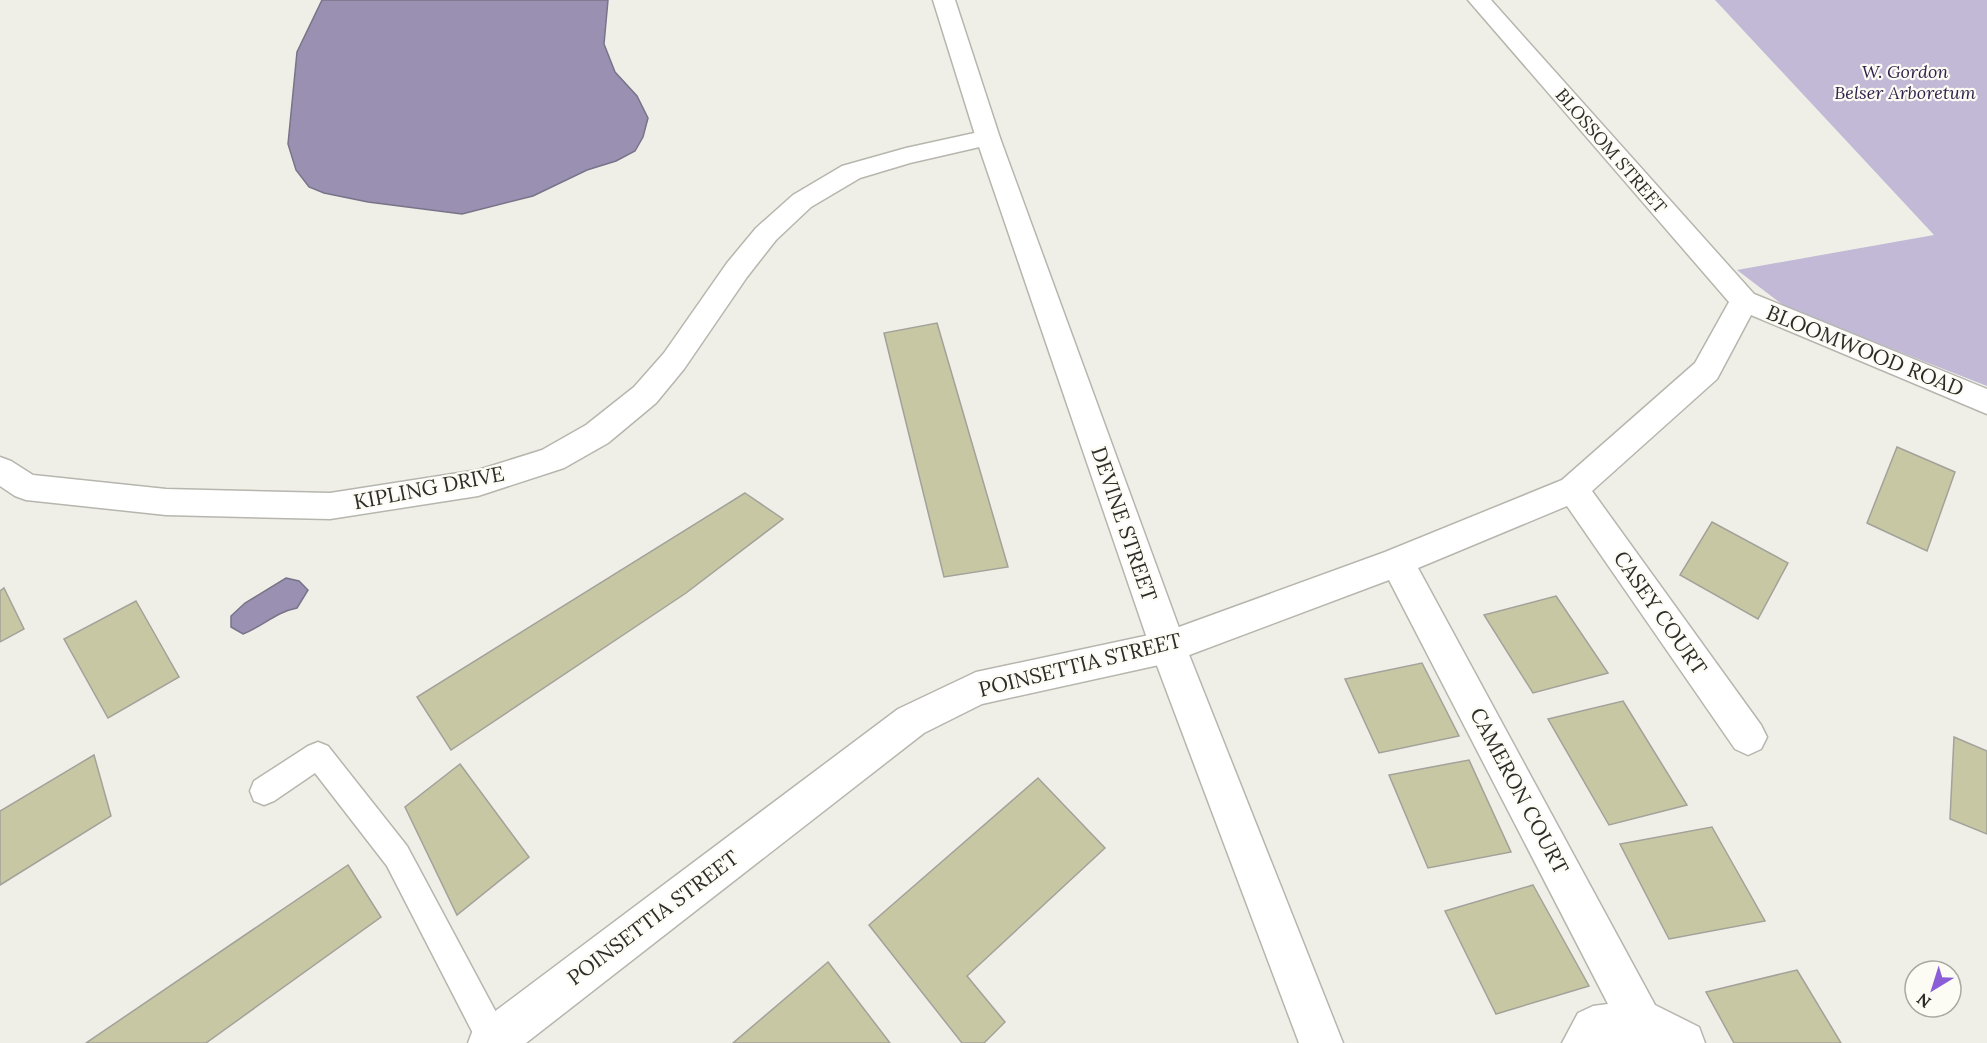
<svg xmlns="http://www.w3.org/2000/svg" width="1987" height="1043" viewBox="0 0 1987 1043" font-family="Lora,serif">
	<rect width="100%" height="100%" fill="#efefe7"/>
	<path fill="#c1b9d5" d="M1715,0H1987V386L1787,308L1737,270L1934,235Z"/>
	<g fill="#9a91b2" stroke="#797389" stroke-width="1.5">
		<path d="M322,0H608L604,44L615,72L637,96L648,118L643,137L635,151L616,161L587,170L533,196L462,214L368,202L324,193L309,187L296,170L288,144L297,52Z"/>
		<path d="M286,578L299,581L308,590L297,608C276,612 263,626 243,634L231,627V616L245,603Z"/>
	</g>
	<g fill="#c8c7a3" stroke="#a2a29b" stroke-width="1.5">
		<path d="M937,323L1008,567L944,577L884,333Z"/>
		<path d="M1897,447L1955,472L1927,551L1867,523Z"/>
		<path d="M745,493L783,519L686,593L451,750L417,697Z"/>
		<path d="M1712,522L1788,563L1758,619L1680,575Z"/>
		<path d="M4,588L24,629L0,642V591Z"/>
		<path d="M1556,596L1608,673L1533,693L1484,615Z"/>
		<path d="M136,601L179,677L108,718L64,639Z"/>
		<path d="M1422,663L1459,736L1379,753L1345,679Z"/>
		<path d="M1623,701L1687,805L1609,825L1548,719Z"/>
		<path d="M1954,737L1987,751V834L1950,819Z"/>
		<path d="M94,755L111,816L0,885V811Z"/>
		<path d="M1469,760L1511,852L1428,868L1389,775Z"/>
		<path d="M460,764L529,857L457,915L405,807Z"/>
		<path d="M1038,778L1105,848L967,976L1005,1022L984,1043H962L869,925Z"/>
		<path d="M1712,827L1765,921L1669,939L1620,844Z"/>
		<path d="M348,865L381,917L206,1043H86Z"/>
		<path d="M1533,885L1589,986L1496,1014L1445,911Z"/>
		<path d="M828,962L890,1043H733Z"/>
		<path d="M1797,970L1841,1043H1734L1706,992Z"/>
	</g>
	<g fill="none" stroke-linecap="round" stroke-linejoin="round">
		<g stroke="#b6b6ae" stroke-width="3">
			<path id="lane" d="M318,742L328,746L407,846L505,1029L510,1040L509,1043H478L387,866L315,773L274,801L264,805L254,801L250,791L254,781L308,746Z"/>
		</g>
		<g stroke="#b6b6ae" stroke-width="3">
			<g id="street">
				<path d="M1468,0H1491L1754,294L1987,389V414L1751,315L1717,379L1592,491L1761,725L1767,737L1761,749L1748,755L1735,749L1567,506L1418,568L1655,1005L1699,1027L1705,1043H1562L1578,1013L1593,1006L1608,1004L1389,580L1168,663L982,704L924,733L526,1043H468L474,1027L898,709L976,672L1168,631L1385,552L1562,480L1695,363L1729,302Z"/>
				<path d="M988,130L997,133L1000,138L997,143L910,163L860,178L811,207L776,240L747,277L684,369L656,403L608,443L564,468L478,496L330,519L166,515L26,500L15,496L0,486V457L11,461L33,475L166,489L330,493L478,470L542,450L586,425L634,387L664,353L727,263L756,228L793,195L842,166L906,148Z"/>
			</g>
		</g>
		<g stroke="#b6b6ae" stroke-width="3">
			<path id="primary" d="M933,0H955L1000,138L1186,647L1343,1043H1299L1150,647L976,138Z"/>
		</g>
		<use href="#lane" fill="#fff" fill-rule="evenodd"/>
		<use href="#street" fill="#fff" fill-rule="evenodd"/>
		<use href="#primary" fill="#fff" fill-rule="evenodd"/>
	</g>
	<g text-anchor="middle" stroke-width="4.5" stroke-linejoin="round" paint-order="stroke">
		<g font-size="18" font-style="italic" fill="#2f1f4b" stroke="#fcfcf4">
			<text x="1905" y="78">W. Gordon<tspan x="1905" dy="21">Belser Arboretum</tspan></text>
		</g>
		<g font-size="18" fill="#2c2c29" stroke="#fcfcf4">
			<text transform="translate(1611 151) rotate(49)" y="6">BLOSSOM STREET</text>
		</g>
		<g font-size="21" fill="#2c2c29" stroke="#fcfcf4">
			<text transform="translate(1865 351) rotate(22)" y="7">BLOOMWOOD ROAD</text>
			<text transform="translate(429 488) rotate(-11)" y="7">KIPLING DRIVE</text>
			<text transform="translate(1124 524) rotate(71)" y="7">DEVINE STREET</text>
			<text transform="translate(1660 613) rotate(55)" y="7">CASEY COURT</text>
			<text transform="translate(1080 665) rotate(-14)" y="7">POINSETTIA STREET</text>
			<text transform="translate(1519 791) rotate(62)" y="7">CAMERON COURT</text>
			<text transform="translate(653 918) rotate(-37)" y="7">POINSETTIA STREET</text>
		</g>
	</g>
	<g transform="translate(1933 989) rotate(218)"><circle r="28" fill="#fcfcf4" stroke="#a9a9a3" stroke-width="1.5"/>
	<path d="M0-4.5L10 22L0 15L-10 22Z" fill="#8b5ed8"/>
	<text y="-9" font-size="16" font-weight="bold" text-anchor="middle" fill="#2c2c29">N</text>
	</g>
</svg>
